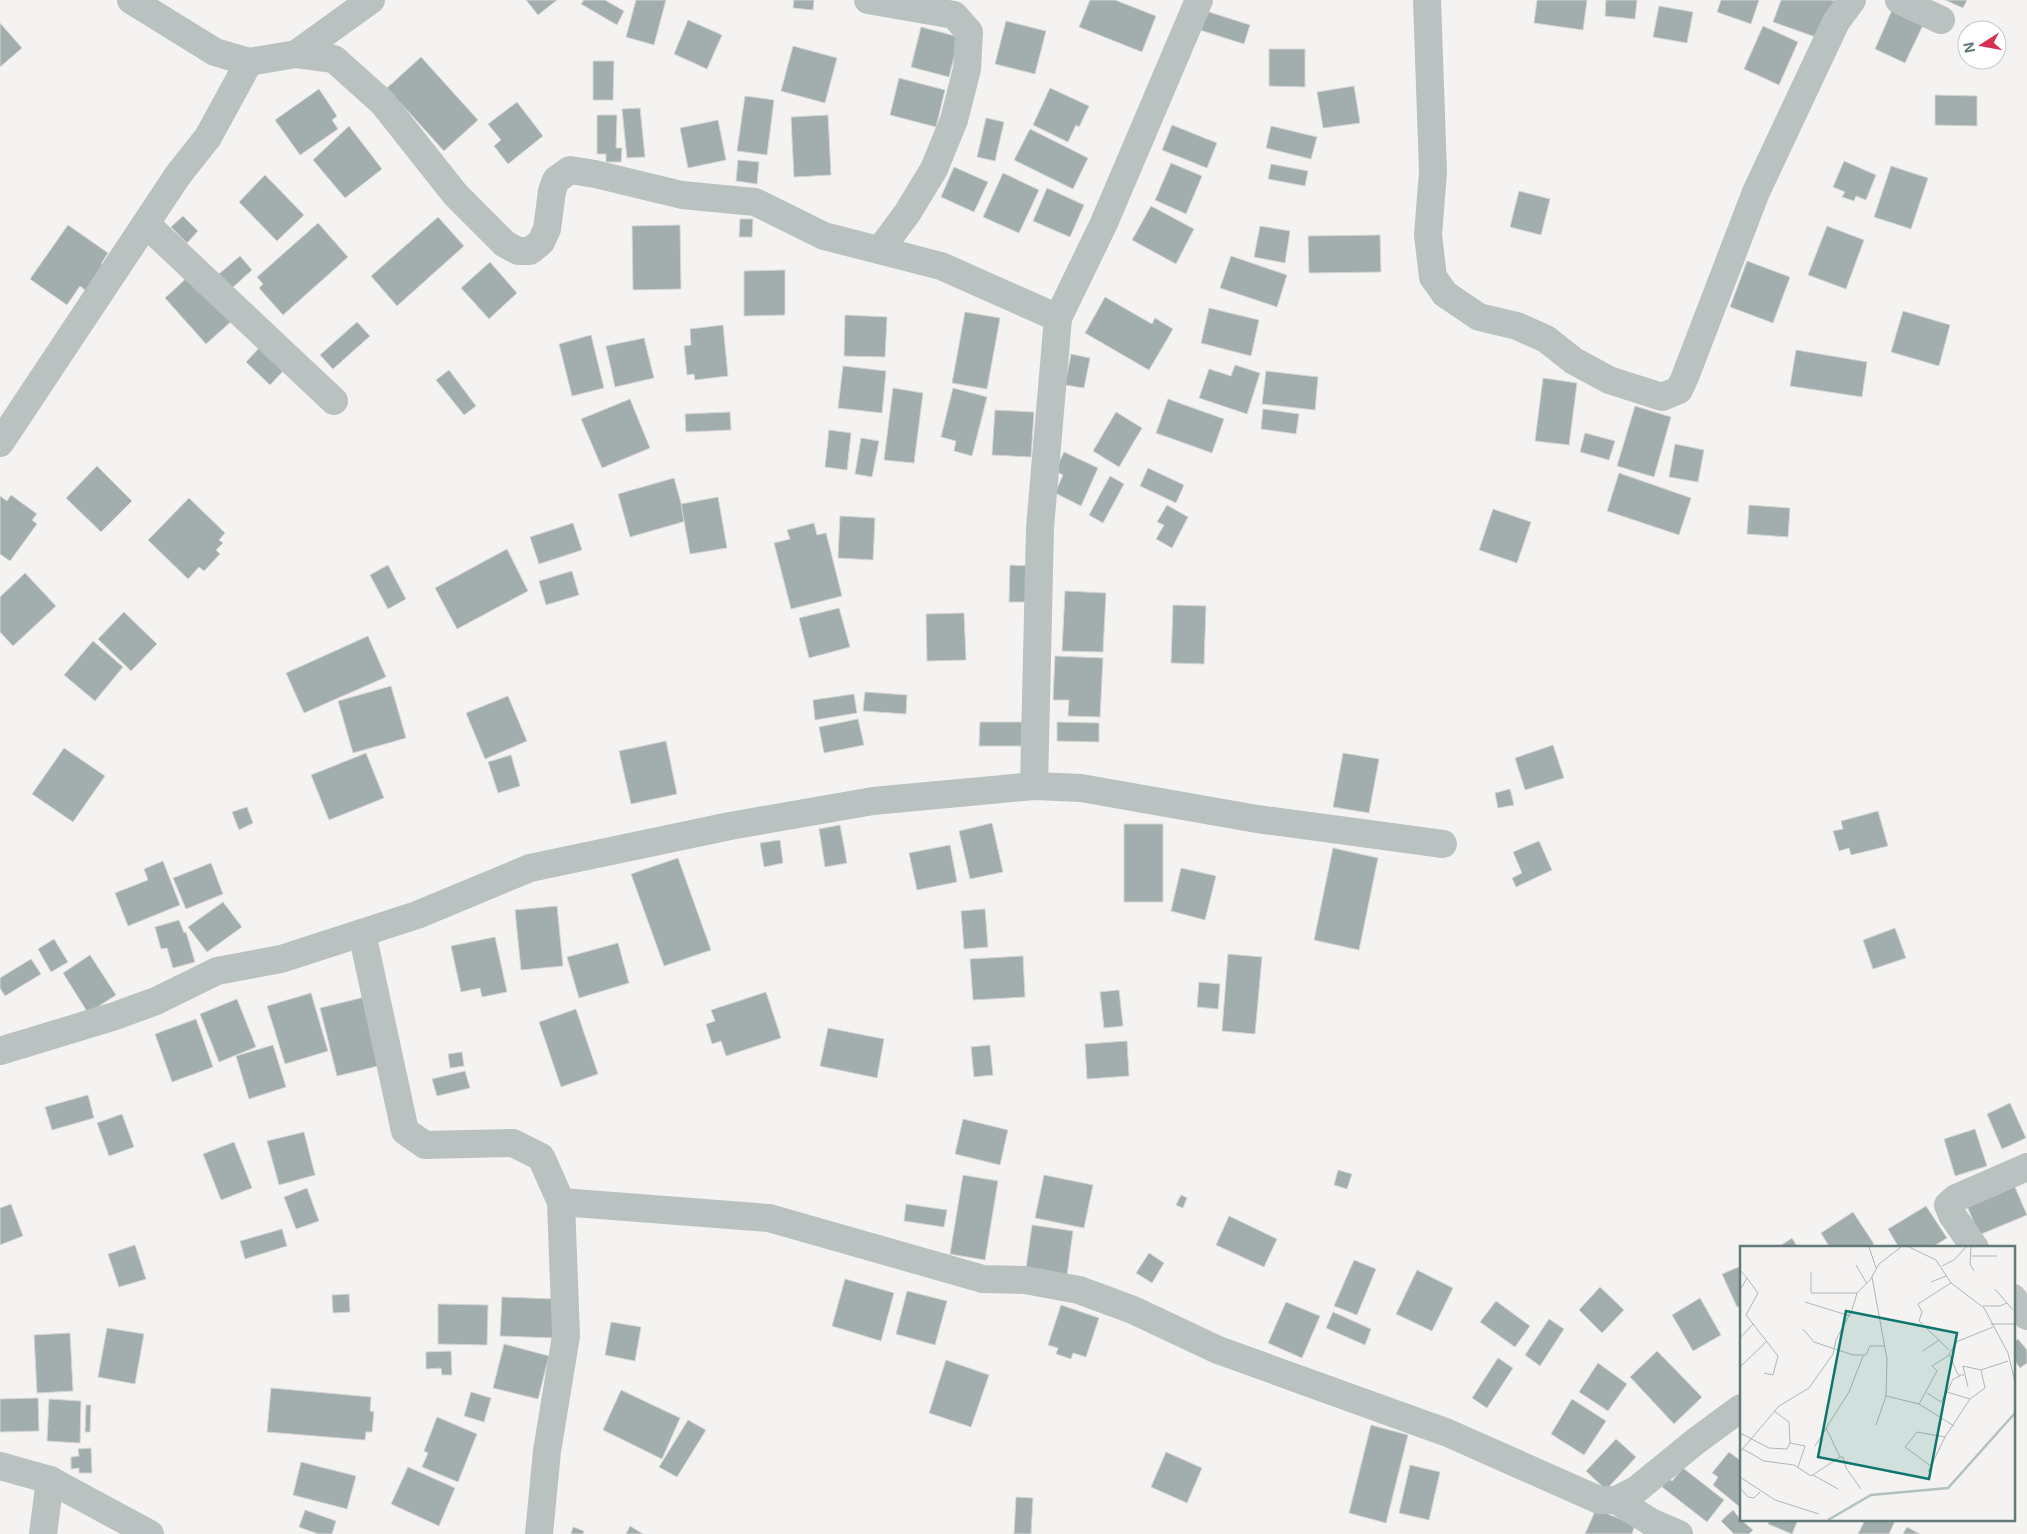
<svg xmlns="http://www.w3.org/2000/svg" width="2027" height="1534" viewBox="0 0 2027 1534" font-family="Inter,sans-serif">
	<rect width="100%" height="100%" fill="#f4f3f1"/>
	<g fill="#a1aead" stroke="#d6d5d4">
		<path d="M526,0H557L538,15Z"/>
		<path d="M584,0H605L624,11L617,25L581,4Z"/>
		<path d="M636,0H666L654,45L626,37Z"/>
		<path d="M794,0H814L813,10L793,8Z"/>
		<path d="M1090,0H1115L1156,16L1142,52L1079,27Z"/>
		<path d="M1537,0H1587L1583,30L1534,23Z"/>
		<path d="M1606,0H1637L1635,19L1605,16Z"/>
		<path d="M1721,0H1759L1751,24L1717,12Z"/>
		<path d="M1781,0H1832L1837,2L1824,40L1773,22Z"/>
		<path d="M1945,0H1967L1963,8Z"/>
		<path d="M1659,6L1693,12L1687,43L1653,37Z"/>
		<path d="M1892,10L1923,25L1905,63L1875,49Z"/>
		<path d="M1206,11L1250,25L1244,44L1200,30Z"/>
		<path d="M688,20L722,35L707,69L674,54Z"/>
		<path d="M1006,21L1046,31L1035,74L995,64Z"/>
		<path d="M0,23L22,48L0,67Z"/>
		<path d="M1763,26L1798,42L1779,85L1744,69Z"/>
		<path d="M921,27L959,37L949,77L911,67Z"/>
		<path d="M793,46L837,58L825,103L781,91Z"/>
		<path d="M1269,49H1305V87L1269,86Z"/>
		<path d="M421,57L478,120L444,151L387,88Z"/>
		<path d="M593,61H614L613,100H593Z"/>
		<path d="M899,78L945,90L936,127L890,115Z"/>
		<path d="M1354,86L1360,123L1323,128L1317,92Z"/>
		<path d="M1050,88L1089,106L1079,127L1076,125L1068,142L1033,125Z"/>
		<path d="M319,89L337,116L332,120L338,129L300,155L275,120Z"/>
		<path d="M1935,95L1977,96V126L1935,125Z"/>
		<path d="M745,96L774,100L767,155L737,151Z"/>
		<path d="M517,102L543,136L508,164L494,146L501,140L488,124Z"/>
		<path d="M640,108L645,157L627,158L622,109Z"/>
		<path d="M597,115H617L616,148H622L621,162H606V154H597Z"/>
		<path d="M828,115L831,175L794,177L791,117Z"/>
		<path d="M986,118L1004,122L995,161L977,157Z"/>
		<path d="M718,120L726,160L688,168L680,128Z"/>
		<path d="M1172,125L1217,143L1207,168L1162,150Z"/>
		<path d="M349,126L382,169L345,198L313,160Z"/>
		<path d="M1271,126L1317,137L1311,159L1266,148Z"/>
		<path d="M1030,129L1088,158L1073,189L1014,160Z"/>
		<path d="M738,160L759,162L757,184L736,181Z"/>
		<path d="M1844,161L1876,175L1866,200L1856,196L1854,201L1842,197L1845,192L1833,187Z"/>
		<path d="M1171,163L1202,176L1186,214L1155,200Z"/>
		<path d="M1271,164L1308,171L1305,186L1268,179Z"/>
		<path d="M1891,166L1928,178L1911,229L1874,217Z"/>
		<path d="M954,167L988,182L974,212L941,197Z"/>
		<path d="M1003,173L1039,190L1019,233L983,217Z"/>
		<path d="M265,175L304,215L277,241L239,202Z"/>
		<path d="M1047,188L1084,205L1070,237L1033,221Z"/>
		<path d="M1519,191L1550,199L1541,235L1510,227Z"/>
		<path d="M1151,206L1194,229L1176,264L1132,240Z"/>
		<path d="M183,216L198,231L187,243L171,227Z"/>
		<path d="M438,217L464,246L397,306L371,276Z"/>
		<path d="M740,219H753L752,237H739Z"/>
		<path d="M318,223L348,257L283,315L259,288L263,284L257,277Z"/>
		<path d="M68,225L108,253L101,264L109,270L91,295L80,286L67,305L30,279Z"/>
		<path d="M680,225L681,289L633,290L632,226Z"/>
		<path d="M1260,226L1290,231L1285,263L1254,257Z"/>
		<path d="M1827,226L1864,240L1846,289L1808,275Z"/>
		<path d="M1380,235L1381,272L1309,273L1308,236Z"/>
		<path d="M240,256L252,270L232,288L219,274Z"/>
		<path d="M1231,256L1287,275L1277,307L1220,288Z"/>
		<path d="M1747,261L1790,277L1773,323L1730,307Z"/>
		<path d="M490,262L517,293L489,319L461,288Z"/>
		<path d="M785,270V315L744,316V271Z"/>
		<path d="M193,272L234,319L206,344L165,298Z"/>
		<path d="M1105,297L1152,324L1155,318L1173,329L1149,370L1085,333Z"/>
		<path d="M1209,308L1259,320L1251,356L1201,343Z"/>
		<path d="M1903,311L1950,325L1939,366L1891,352Z"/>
		<path d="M965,312L1000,318L987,389L952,383Z"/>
		<path d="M845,315L887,317L885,357L844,356Z"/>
		<path d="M357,322L370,336L333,369L320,355Z"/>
		<path d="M723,325L728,376L695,380L694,374L687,375L684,346L691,345L690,329Z"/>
		<path d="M591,335L604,388L572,396L559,344Z"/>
		<path d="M644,338L654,378L615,387L606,346Z"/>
		<path d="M261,346L285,369L270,385L246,362Z"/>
		<path d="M1796,350L1867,362L1862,397L1790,386Z"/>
		<path d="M1071,354L1090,358L1084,388L1065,385Z"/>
		<path d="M1235,365L1260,373L1247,414L1199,398L1209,369L1231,376Z"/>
		<path d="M843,366L886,371L882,413L838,408Z"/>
		<path d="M449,370L476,406L464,415L436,380Z"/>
		<path d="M1266,371L1318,377L1315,410L1262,404Z"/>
		<path d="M1543,378L1577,383L1569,445L1535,441Z"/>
		<path d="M893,388L923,393L914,463L884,460Z"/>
		<path d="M953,388L987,397L972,456L954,451L956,441L941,437Z"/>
		<path d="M630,399L650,448L602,468L581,419Z"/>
		<path d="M1168,399L1224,419L1212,453L1156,433Z"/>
		<path d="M1635,406L1671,417L1654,477L1617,466Z"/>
		<path d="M1263,409L1299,414L1296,434L1261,429Z"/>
		<path d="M995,410L1034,412L1031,457L992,455Z"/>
		<path d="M730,412L731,430L686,432L685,414Z"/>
		<path d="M1116,412L1142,428L1119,467L1093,451Z"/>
		<path d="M829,430L851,433L847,470L825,467Z"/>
		<path d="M1585,433L1615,441L1609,460L1580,452Z"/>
		<path d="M861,438L879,441L872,477L855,474Z"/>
		<path d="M1675,444L1704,450L1698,482L1669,477Z"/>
		<path d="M1064,452L1098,468L1081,506L1055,493L1063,475L1055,471Z"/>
		<path d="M97,466L132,501L101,532L66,498Z"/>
		<path d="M1148,468L1184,485L1176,503L1140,486Z"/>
		<path d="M1619,473L1691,498L1679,535L1607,511Z"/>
		<path d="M1110,476L1124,484L1103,523L1089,515Z"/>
		<path d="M674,478L686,521L630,537L618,494Z"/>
		<path d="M11,495L37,514L32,520L37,524L10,561L0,554V496L7,501Z"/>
		<path d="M718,497L727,548L690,554L681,504Z"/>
		<path d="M189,498L225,533L219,540L223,543L216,550L220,554L204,571L199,567L188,579L148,540Z"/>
		<path d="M1167,505L1188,517L1172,548L1156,539L1164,525L1157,522Z"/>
		<path d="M1749,505L1790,508L1788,537L1747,534Z"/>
		<path d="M1493,509L1531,522L1517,563L1479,550Z"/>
		<path d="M840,516L875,518L873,560L838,558Z"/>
		<path d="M573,523L582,550L539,564L530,537Z"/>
		<path d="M814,523L817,535L826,533L842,596L791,609L774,543L790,539L787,530Z"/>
		<path d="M507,549L528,591L457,629L435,588Z"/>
		<path d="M388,565L406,599L388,609L370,575Z"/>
		<path d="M1010,565L1031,566L1030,602H1009Z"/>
		<path d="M572,571L579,595L546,605L539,581Z"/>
		<path d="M25,573L56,606L13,646L0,632V597Z"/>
		<path d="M1065,591L1106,593L1103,652L1062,651Z"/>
		<path d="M1173,605L1206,606L1204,664L1171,663Z"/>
		<path d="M839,608L850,647L809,658L799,618Z"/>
		<path d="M124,612L157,644L131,671L98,639Z"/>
		<path d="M964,613L966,660L927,661L926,614Z"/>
		<path d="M368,636L386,677L304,713L286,673Z"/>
		<path d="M93,641L123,667L95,701L64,675Z"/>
		<path d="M1055,656L1103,658L1100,717L1068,716L1069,700H1053Z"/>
		<path d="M391,686L406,738L353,753L338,701Z"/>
		<path d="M865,692L907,695L906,714L863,711Z"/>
		<path d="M854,694L857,713L815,720L813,700Z"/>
		<path d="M508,696L527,741L485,759L466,713Z"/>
		<path d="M858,719L864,745L824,753L819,727Z"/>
		<path d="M980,722H1022V746H979Z"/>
		<path d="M1057,722L1099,723V742L1057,741Z"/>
		<path d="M666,741L677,794L631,804L619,751Z"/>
		<path d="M1553,745L1564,778L1525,790L1515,758Z"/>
		<path d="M64,748L105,776L73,822L32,794Z"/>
		<path d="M366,753L384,798L329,820L311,775Z"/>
		<path d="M1343,753L1379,759L1369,813L1333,807Z"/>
		<path d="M511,755L520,786L498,793L488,762Z"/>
		<path d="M1510,789L1514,805L1498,808L1495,793Z"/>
		<path d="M247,807L253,823L239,830L232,812Z"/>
		<path d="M1878,811L1888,846L1851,855L1849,848L1839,851L1833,831L1843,829L1841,821Z"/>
		<path d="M992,823L1003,872L970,879L959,831Z"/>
		<rect x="1124" y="824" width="39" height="78"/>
		<path d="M840,825L847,863L825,867L819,829Z"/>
		<path d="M780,840L783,863L764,867L760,843Z"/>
		<path d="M1539,841L1552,870L1516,887L1512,878L1522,873L1513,852Z"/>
		<path d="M950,845L957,882L917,890L909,853Z"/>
		<path d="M1333,848L1378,858L1359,950L1314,940Z"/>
		<path d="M678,858L711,950L664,966L631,874Z"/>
		<path d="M163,861L180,905L128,926L115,893L148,880L144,869Z"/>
		<path d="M211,863L223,894L186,909L173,878Z"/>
		<path d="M1181,868L1216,876L1205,920L1171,911Z"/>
		<path d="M223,902L242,927L207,952L188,927Z"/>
		<path d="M557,906L563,966L521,970L515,910Z"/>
		<path d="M985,909L988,947L964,949L961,911Z"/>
		<path d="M179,920L184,933L186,932L195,962L173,968L167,948L161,949L155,927Z"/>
		<path d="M1895,928L1906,958L1873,969L1863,940Z"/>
		<path d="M495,937L507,992L482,997L480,988L461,992L451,946Z"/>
		<path d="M54,939L68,962L51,972L38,949Z"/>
		<path d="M618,943L629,983L579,998L567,957Z"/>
		<path d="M1228,954L1262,957L1255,1034L1222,1031Z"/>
		<path d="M90,955L116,995L88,1013L63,973Z"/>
		<path d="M1023,956L1025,997L973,1000L970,959Z"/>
		<path d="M31,959L41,974L5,996L0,988V978Z"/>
		<path d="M1199,982L1220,984L1218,1009L1197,1007Z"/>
		<path d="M1119,990L1123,1026L1104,1028L1100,992Z"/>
		<path d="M766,992L781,1038L726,1056L721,1041L712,1044L706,1024L715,1021L711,1010Z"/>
		<path d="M311,993L328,1051L285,1064L267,1006Z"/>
		<path d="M365,997L382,1065L337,1076L320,1008Z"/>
		<path d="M237,999L256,1047L219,1062L200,1014Z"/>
		<path d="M576,1009L598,1074L561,1087L539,1022Z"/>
		<path d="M196,1019L213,1067L172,1082L155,1034Z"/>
		<path d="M828,1028L884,1039L877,1078L820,1066Z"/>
		<path d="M1127,1041L1129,1076L1087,1079L1085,1044Z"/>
		<path d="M273,1045L286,1087L249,1099L236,1056Z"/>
		<path d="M990,1045L993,1075L974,1077L971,1047Z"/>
		<path d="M462,1052L464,1066L450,1068L448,1054Z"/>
		<path d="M465,1071L470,1088L437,1096L432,1079Z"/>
		<path d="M88,1095L94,1118L52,1130L45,1107Z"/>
		<path d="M2010,1103L2026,1138L2002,1149L1987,1114Z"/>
		<path d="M122,1114L134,1147L109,1156L97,1123Z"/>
		<path d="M963,1119L1008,1130L1000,1165L955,1154Z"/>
		<path d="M1975,1129L1987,1166L1955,1176L1944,1139Z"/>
		<path d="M304,1132L315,1175L279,1185L267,1141Z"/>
		<path d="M234,1142L252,1188L221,1200L203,1154Z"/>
		<path d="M1338,1170L1352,1174L1347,1189L1334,1185Z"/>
		<path d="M963,1175L998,1181L985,1260L950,1254Z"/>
		<path d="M1044,1175L1093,1185L1084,1228L1035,1218Z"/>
		<path d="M2014,1185L2027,1215L1979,1235L1967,1206Z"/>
		<path d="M307,1188L319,1221L296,1229L284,1197Z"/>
		<path d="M1181,1195L1187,1198L1183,1208L1176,1205Z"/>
		<path d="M11,1204L23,1236L0,1245V1208Z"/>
		<path d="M906,1204L947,1210L944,1227L904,1221Z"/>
		<path d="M1926,1206L1947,1238L1931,1248H1899L1888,1229Z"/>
		<path d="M1853,1212L1874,1244L1868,1248H1830L1821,1233Z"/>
		<path d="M1229,1216L1277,1239L1264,1267L1216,1245Z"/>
		<path d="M1032,1225L1073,1231L1067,1275L1026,1269Z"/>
		<path d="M282,1229L287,1246L245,1259L240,1241Z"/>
		<path d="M1792,1238L1798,1248H1777Z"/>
		<path d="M135,1245L146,1279L119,1287L108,1254Z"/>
		<path d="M1149,1253L1164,1263L1152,1283L1136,1273Z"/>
		<path d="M1354,1260L1376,1269L1357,1315L1334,1306Z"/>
		<path d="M1741,1266V1306L1737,1307L1722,1274Z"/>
		<path d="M1417,1270L1453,1288L1432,1331L1396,1314Z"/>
		<path d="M845,1279L894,1293L881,1341L832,1326Z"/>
		<path d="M1600,1287L1624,1310L1602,1333L1579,1310Z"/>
		<path d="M907,1291L947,1301L935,1345L896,1334Z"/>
		<path d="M349,1294L350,1312L333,1313L332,1295Z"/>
		<path d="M502,1297L556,1299L554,1338L500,1336Z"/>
		<path d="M1700,1298L1721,1335L1693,1351L1672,1315Z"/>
		<path d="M1496,1301L1530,1326L1515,1347L1480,1322Z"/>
		<path d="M1286,1302L1320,1316L1302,1358L1268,1343Z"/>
		<path d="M438,1304L488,1305L487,1345L438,1344Z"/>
		<path d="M1061,1305L1099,1318L1086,1357L1073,1353L1071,1359L1056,1354L1058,1348L1048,1345Z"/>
		<path d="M1333,1312L1371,1329L1365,1345L1326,1328Z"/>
		<path d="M1549,1319L1564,1329L1540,1366L1525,1355Z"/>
		<path d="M611,1322L641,1327L635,1361L605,1355Z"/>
		<path d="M107,1328L144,1334L135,1384L98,1377Z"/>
		<path d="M70,1333L73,1391L37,1393L34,1335Z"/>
		<path d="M2018,1339L2027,1350V1363L2020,1368L2013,1358V1343Z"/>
		<path d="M504,1344L549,1356L538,1399L493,1388Z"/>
		<path d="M451,1351L452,1375H442L441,1368L426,1369V1352Z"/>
		<path d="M1657,1351L1702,1397L1674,1424L1630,1377Z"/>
		<path d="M1498,1358L1513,1368L1487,1408L1472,1398Z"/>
		<path d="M946,1360L989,1375L971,1427L929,1413Z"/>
		<path d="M1598,1363L1627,1384L1608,1411L1579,1392Z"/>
		<path d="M271,1388L371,1397L370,1411L374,1412L372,1432H366L365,1440L267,1432Z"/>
		<path d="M621,1390L680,1418L662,1459L603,1430Z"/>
		<path d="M471,1392L491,1398L484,1422L464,1416Z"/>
		<path d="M38,1398L39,1431L0,1432V1399Z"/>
		<path d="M49,1399L81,1401L80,1443L47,1441Z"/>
		<path d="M1572,1399L1606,1421L1584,1455L1551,1434Z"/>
		<path d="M86,1405H91L90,1432H85Z"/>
		<path d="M437,1417L477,1434L458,1482L422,1467L428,1453L424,1451Z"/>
		<path d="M688,1420L706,1430L677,1477L659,1467Z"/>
		<path d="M1371,1425L1408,1435L1386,1523L1349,1513Z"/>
		<path d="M1616,1439L1636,1457L1606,1490L1586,1471Z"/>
		<path d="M91,1448L92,1473H79V1468L71,1469V1457L79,1456L78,1449Z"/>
		<path d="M1166,1452L1202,1468L1187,1503L1151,1487Z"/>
		<path d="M1729,1452L1741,1461V1508L1713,1485L1718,1477L1712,1473Z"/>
		<path d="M301,1462L356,1476L347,1509L293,1495Z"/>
		<path d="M1410,1465L1440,1472L1429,1520L1399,1513Z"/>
		<path d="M408,1467L455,1488L439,1526L391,1504Z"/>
		<path d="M1683,1468L1724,1500L1707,1522L1662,1487L1668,1478L1672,1481Z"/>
		<path d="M1016,1497L1033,1498L1031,1534H1014Z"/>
		<path d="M1596,1509L1635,1525L1632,1534H1585Z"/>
		<path d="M305,1510L336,1521L332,1534H318L299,1527Z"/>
		<path d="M1733,1510L1741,1520L1753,1530L1749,1534H1734L1721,1521Z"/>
		<path d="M1769,1520H1798L1792,1534L1768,1524Z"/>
		<path d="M1865,1520H1893L1895,1521L1889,1534H1858Z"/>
		<path d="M630,1526L643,1534H626Z"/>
		<path d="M573,1527L584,1531L583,1534H571Z"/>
		<path d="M1907,1527L1920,1534H1903Z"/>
	</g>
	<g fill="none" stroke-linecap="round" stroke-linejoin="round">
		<g stroke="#b9c1c1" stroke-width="28">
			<path d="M131,0L215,52L249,62L296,54L334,59L383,103L455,194L505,244L518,251H530L541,242L547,229L552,191L556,180L570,170L595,174L682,195L755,202L824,236L941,266L1058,318L1104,223L1199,0"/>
			<path d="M868,0L954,15L969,32L967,69L954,120L934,169L908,212L880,250"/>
			<path d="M1427,0L1433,172L1428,235L1433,277L1445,294L1479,317L1517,326L1546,339L1574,361L1609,380L1662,397L1679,390L1685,377L1756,192L1836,22L1852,0"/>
			<path d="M1899,0L1941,20"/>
			<path d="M296,54L371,0"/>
			<path d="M146,224L334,401"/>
			<path d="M0,443L178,175L208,137L249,62"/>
			<path d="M1034,786L1040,528L1058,318"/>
			<path d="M362,933L405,1131L425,1145L513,1143L541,1157L561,1202L566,1336L547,1451L539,1534"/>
			<path d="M0,1051L115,1016L156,1001L217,971L281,959L417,915L530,868L730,826L873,801L1034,786L1081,788L1257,819L1443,844"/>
			<path d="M561,1202L769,1218L983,1279L1025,1280L1079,1290L1133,1310L1218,1350L1448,1433L1599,1500H1616L1636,1490L1696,1441L1741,1408"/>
			<path d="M1975,1248L1952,1215L1948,1205L1956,1198L2027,1167"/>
			<path d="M2013,1298L2027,1316"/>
			<path d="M0,1466L50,1480L150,1534"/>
			<path d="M1616,1500L1651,1522L1679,1534"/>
			<path d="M43,1534L50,1480"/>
		</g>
	</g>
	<g transform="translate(1740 1246)">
		<rect width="275" height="275" fill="#f4f3f1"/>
		<path fill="none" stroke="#b2c2bf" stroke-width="2.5" d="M88,274L131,249L208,242L275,167"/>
		<path fill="none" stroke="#adb8b6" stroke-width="1" d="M129,1L136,22M169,1L196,14L211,37L244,62L268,107L275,136M231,1L230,18L234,25M232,10H257M116,19L127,38M202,20L214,14L226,1M0,24L7,32L0,44M71,26V47H117M132,31L147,113L146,150L136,179M7,32L18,47L6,69L38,110L33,129L24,127M191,36L206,30M255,43L273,64M65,56L110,70M243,60H260L267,57M251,78H275M63,83L74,96L113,109H126L130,100H145M0,92L13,78M209,104L179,75L182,66L178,58L211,37M183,105L199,94M209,108L218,129H224M0,121L27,95M228,141L223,120L241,124M207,146L213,133L220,130M187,147L201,156L207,146L230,153M146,150L179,158M34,165L49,176L50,197M214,180L179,158L197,125L192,120L208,110L216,96L253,81M0,187L29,202L47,203L50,197L65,200L58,221M75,200L86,183M3,203L24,215L54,219L71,230L100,211M0,206L39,160L69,142L93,108L96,94L112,64L117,47L130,34L139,18L161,1M192,221L165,201L177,186L205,191M188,226L205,191L230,153L245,142L241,124L268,115M73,229L98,243M0,231L35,254L79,268M0,242L8,251L14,252L20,246M121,243L106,222L103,211H100L86,182L109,146L123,110"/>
		<path fill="#0f766e" fill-opacity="0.15" stroke="#0f766e" stroke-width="2.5" d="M106,65L217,87L189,233L78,211Z"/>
		<rect width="275" height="275" fill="none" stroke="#627a7a" stroke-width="2.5"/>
	</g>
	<g transform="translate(1982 45) rotate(259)"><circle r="24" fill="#ffffff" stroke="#c0caca"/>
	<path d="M0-4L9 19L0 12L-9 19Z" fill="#d43152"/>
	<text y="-8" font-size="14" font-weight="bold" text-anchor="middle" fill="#627a7a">N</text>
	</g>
</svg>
